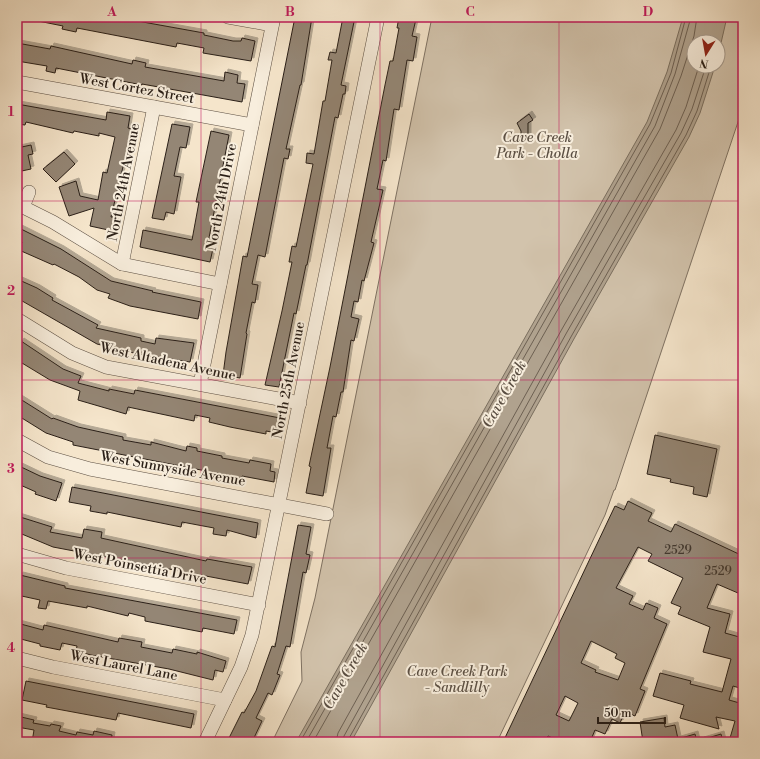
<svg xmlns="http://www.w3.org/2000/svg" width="760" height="759" viewBox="0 0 760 759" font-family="'Libre Bodoni',serif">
	<defs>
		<filter id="shadow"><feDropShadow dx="3" dy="-3" stdDeviation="0" flood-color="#0004"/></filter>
	</defs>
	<rect width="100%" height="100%" fill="#f5e5cb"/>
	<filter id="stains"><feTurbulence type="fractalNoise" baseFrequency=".005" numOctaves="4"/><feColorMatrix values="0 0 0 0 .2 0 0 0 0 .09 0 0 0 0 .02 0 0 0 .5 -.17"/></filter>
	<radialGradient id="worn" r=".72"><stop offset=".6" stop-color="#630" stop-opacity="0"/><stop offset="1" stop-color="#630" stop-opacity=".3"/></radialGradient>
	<path fill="#d2c3ac" stroke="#7e7162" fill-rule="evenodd" d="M432,17H743V107L615,490H614L605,515L497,742H272L302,681L301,652L315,598ZM694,42H718V66H694Z"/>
	<path fill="#b0a28e" stroke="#7a6e5e" d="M683,17H727L718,56V42H694V66H715L700,113L689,137L575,337L351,742H296L647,122L667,72Z"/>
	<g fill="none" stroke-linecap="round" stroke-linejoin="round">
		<g stroke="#6d6052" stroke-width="1">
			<path d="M300,742L650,124L671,73L686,17"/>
			<path d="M306,742L655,126L675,74L691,17"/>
			<path d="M313,742L660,129L681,76L694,36L697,17"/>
			<path d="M336,742L338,733L562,329L676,130L686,107L699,66"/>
			<path d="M342,742L344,736L567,332L681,133L692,109L706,66"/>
			<path d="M347,742L572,335L686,135L697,111L711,66"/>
		</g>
	</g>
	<g fill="#948675" stroke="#2a1f17" fill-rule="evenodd" filter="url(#shadow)">
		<path d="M33,17H115L204,33V35L233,41H241L242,38L255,41L251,61L203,53L204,48L177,43L176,47L77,28L76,32L62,29L63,26L33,20Z"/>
		<path d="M295,17H312L301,85H300L286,149H290L288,159L284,158L265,257L258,255L252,284L258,285L255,303L252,302L246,333L247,334L240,378L223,375L226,352L243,256L247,257Z"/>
		<path d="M343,17H355L341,85L346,86L345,94H343L338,118L335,117L307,265H306L296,314L294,313L279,387L265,385L282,311L292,262H289L292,246L296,247L313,164L306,163L307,153L314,154L323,101H325L332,60H328L330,52L336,53Z"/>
		<path d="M399,17H414L416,19L412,36L417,37L413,61L407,60L399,110L394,109L386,161L383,160L377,189L383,190L371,242L374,243L364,281L362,280L358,302L354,301L351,317L359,319L354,341L351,340L343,392H341L336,417L333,416L327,448H331L323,496L306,493L311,467L309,466L330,367L385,85L390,61H393L399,28H397Z"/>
		<path d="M17,43L50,49L51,46L132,64L133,60L146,63L145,67L224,81L225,72L238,75L237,83L245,84L242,102L142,84V85L56,68L55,73L46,71L47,66L17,61Z"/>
		<path d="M17,104L106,120L107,112L130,116L128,128L132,129L111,217H116L113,231L90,226L94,208L69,216L59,187L76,181L80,196L98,200L103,172L107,173L115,137L99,133V136L74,131L73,133L26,122L25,125L17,124Z"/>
		<path d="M529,114L533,120L528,123V139H521V131L517,123Z"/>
		<path d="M172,124L190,127L186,148L180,147L174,176L181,177L174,214L166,212L164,220L152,218Z"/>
		<path d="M211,131L229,135L208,243L214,244L210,262L140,247L143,230L192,240L199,202H196Z"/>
		<path d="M31,145L33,154L28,155L31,169L17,172V148Z"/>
		<path d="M64,152L75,164L56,182L43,169Z"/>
		<path d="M19,228L61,249L111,281L153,291L152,292L201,302L198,319L130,306L108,298L110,294L97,290L79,277L54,264L53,265L19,250L22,242L17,240Z"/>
		<path d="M17,279L37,288L53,298L52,300L98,325L96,328L141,338V341L155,344L156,338L194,343L190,362L138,354L97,344L17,298Z"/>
		<path d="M21,341L63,369L81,376L78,383L109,391V389L134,394L135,390L280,418L277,433L266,431V434L230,427L209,422L210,418L195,415L194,421L128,407L126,414L78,400L80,391L50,380L17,360V348Z"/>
		<path d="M17,397L52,419L53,418L78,427L123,437V440L151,445V442L186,451L187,446L197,448V451L222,456V458L249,463L250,460L271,464L270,471L275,472L274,482L242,476V478L73,445V442L46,433L17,415Z"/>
		<path d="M655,435L717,449L707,497L693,494L694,487L670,482L671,479L647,474Z"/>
		<path d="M17,465L40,476L62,483L56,501L35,494L36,492L18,484L20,480L17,479Z"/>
		<path d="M72,487L258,523L256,538L227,530L226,536L213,534L214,528L182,522L181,527L107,512V514L90,511L91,506L69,502Z"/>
		<path d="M628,501L652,513L648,521L671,532L675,524L743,556V582L738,593L717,584L707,608L730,614L725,633L743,638V689L733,686L729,700L743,704V742L730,738L735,721L716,717L719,729L680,718L684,705L653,696L660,673L691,681L690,684L722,692L731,659L703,652L710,627L678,614L681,607L671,603L683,578L648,561L652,554L638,547L616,588L633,596L629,604L643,610L646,603L658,608L654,618L667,624L640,689L645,691L635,716L625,712L620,723L612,719L605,734L595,730L590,742H561L548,736L544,742H503L615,506L624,510ZM591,641L617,654L615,658L625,663L618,680L595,672L596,670L581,663ZM565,696L578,703L569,721L556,715Z"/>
		<path d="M17,516L52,527L50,532L82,538L84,529L102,532L101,538L206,561L207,559L252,567L248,584L53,547L17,532Z"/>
		<path d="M298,525L311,527L306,554L310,555L306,573L303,572L290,647L286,646L277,674L280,675L272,695L268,693L256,718L262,721L252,742H227L242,712L244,713L256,691L272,646L275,647Z"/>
		<path d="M20,575L65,586V588L237,620L234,634L203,628L202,632L145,621V617L129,613L128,616L87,606V608L48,601L46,609L38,608L40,600L17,595Z"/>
		<path d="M17,623L43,630L44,625L118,642L119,638L142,642L141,647L172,653L173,649L197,654V652L226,661L223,672L215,670L213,680L169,669L91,655L76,651L77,646L62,643L60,650L40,646V644L17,638Z"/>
		<path d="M26,681L194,714L191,728L118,713L116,720L46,707L47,705L22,700Z"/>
		<path d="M17,716L34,720L33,723L50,726L51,724L61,726L59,731L76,735L77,732L93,735L94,731L112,735L111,742H32L34,730L17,727Z"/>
		<path d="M664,718L665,727L675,725L678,739L695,734L697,742H643L640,722Z"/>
		<path d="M721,734L723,742H701V740Z"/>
	</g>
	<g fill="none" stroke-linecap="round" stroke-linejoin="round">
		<g stroke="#5d5044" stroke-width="14">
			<g id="minor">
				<path d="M228,17L272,25"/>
				<path d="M17,82L252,125"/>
				<path d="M17,204L53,222L122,264L220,284"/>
				<path d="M23,207L29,192"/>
				<path d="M122,264L154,107"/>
				<path d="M17,319L72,353L106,367L300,403"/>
				<path d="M200,384L274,17"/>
				<path d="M17,440L48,457L90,469L327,514"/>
				<path d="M17,554L66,568L259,605"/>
				<path d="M17,658L53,667L225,700"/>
				<path d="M205,742L241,667L252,635L378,17"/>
			</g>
		</g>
		<use href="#minor" stroke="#f8eedd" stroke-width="13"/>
	</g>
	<path fill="none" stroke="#c2185b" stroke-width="1" stroke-opacity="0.55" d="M201,17V742M380,17V742M559,17V742M17,201H743M17,380H743M17,558H743"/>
	<g text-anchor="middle" stroke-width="4" stroke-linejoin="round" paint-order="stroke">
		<g font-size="12" fill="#44392e">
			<text x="678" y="554">2529</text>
			<text x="718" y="575">2529</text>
		</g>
		<g font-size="14" fill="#2a1f17" stroke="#f8eedd">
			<text transform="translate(137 88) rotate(10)" y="5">West Cortez Street</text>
			<text transform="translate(123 182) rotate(-79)" y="5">North 24th Avenue</text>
			<text transform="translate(221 197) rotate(-79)" y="5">North 24th Drive</text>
			<text transform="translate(168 361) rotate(12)" y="5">West Altadena Avenue</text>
			<text transform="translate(288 380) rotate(-79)" y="5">North 25th Avenue</text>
			<text transform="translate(173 468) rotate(10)" y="5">West Sunnyside Avenue</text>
			<text transform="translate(140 566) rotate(11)" y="5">West Poinsettia Drive</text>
			<text transform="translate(124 665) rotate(11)" y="5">West Laurel Lane</text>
		</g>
		<g font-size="14" font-style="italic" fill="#5c5044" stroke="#f8eedd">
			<text x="537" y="142">Cave Creek<tspan x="537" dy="16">Park - Cholla</tspan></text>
			<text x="457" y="676">Cave Creek Park<tspan x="457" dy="16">- Sandlilly</tspan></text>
		</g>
		<g font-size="15" font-style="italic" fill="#594d41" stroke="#f8eedd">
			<text transform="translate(504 394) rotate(-61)" y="5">Cave Creek</text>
			<text transform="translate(345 676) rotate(-60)" y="5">Cave Creek</text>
		</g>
	</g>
	<rect width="760" height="759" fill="none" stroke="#f5e5cb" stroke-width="44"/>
	<g transform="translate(706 54) rotate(191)"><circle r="19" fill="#f8eedd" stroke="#a69b8e"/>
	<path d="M0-3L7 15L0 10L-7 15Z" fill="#8f2418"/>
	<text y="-6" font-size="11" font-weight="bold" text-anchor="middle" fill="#2a1f17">N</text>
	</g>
	<path d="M598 717v6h67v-6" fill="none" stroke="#2a1f17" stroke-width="2"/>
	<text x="604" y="717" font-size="12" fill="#2a1f17" stroke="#f8eedd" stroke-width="3" paint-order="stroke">50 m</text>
	<rect x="22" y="22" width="716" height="715" fill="none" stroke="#c2185b" stroke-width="1.5"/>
	<g font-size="13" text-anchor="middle" font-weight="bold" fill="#c2185b">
		<text x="112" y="16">A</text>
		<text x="290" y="16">B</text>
		<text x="470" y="16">C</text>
		<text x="648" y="16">D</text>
		<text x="11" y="116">1</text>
		<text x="11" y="295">2</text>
		<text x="11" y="473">3</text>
		<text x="11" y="652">4</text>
	</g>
	<rect width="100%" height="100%" filter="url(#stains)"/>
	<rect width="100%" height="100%" fill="url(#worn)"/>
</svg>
